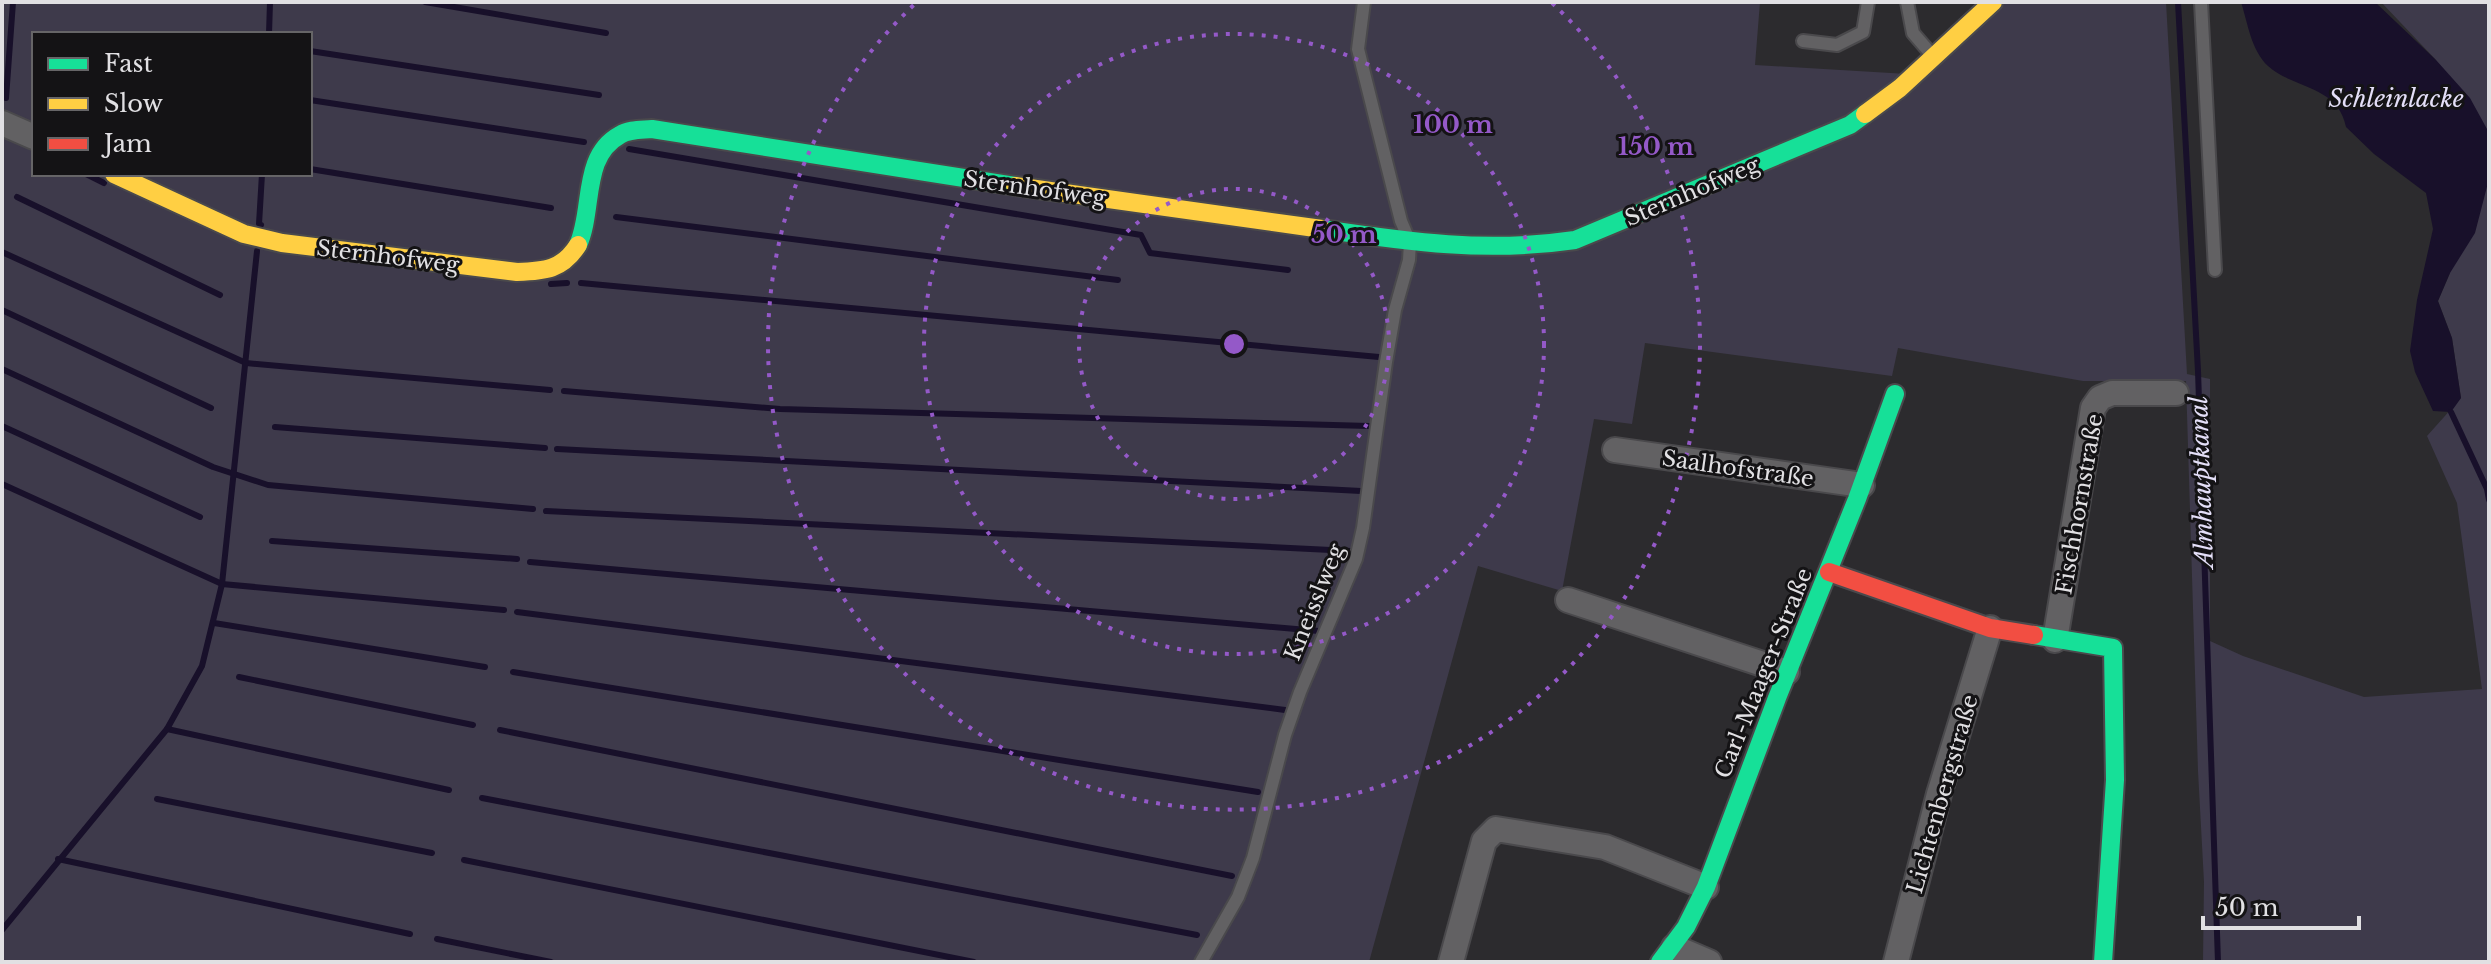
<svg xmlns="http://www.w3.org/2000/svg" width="2491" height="964" viewBox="0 0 2491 964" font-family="'Libre Baskerville',serif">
	<rect width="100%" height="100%" fill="#2c2b2e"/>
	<path fill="#3e3a4b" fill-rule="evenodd" d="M2,2H1760L1755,65L1924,75L2006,2H2166L2187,374L2210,379V641L2243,656L2364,697L2482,689L2457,503L2427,436L2461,398L2452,338L2438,301L2450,273L2436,60L2381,2H2489V962H2203L2204,882L2198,771L2186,381H2083L1898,348L1892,376L1645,343L1632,424L1594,419L1562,591L1478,566L1369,962H2ZM34,34H310V174H34Z"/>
	<path fill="#18102a" d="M2241,2H2375L2436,60L2470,98L2487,129L2489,137V179L2475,233L2450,273L2438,301L2452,338L2461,398L2451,412L2433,411L2415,372L2410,351L2417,300L2433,229L2426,193L2374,154L2346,127C2338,85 2293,89 2268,66C2251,50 2248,24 2241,2Z"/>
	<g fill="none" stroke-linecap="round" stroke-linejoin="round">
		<g stroke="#18102a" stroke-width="6">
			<path d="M425,2L606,33"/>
			<path d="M2178,2L2198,371L2218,962"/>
			<path d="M269,34L270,2"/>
			<path d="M310,51L599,95"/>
			<path d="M6,98L13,2"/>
			<path d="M310,100L584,142"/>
			<path d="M629,149L1141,235L1150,253L1288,270"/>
			<path d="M310,169L551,208"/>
			<path d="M86,174L104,183"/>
			<path d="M17,197L220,295"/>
			<path d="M616,217L1118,280"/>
			<path d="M261,225L259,224L262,174"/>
			<path d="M2,252L246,363L550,390"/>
			<path d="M581,283L1379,357"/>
			<path d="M551,284L567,283"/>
			<path d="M2,310L211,408"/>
			<path d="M2,369L213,467L268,485L533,509"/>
			<path d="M564,391L780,409L1369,426"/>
			<path d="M2451,412L2487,489L2489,500"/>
			<path d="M2,426L200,517"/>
			<path d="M275,427L545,448"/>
			<path d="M557,449L1361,491"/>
			<path d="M2,484L222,584L504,610"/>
			<path d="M546,511L1351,551"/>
			<path d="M272,541L517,559"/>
			<path d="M530,562L1319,631"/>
			<path d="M517,612L1285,710"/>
			<path d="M214,623L485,667"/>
			<path d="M513,672L1258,792"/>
			<path d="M239,677L473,725"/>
			<path d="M167,729L449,790"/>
			<path d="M500,730L1232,876"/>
			<path d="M482,798L1197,935"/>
			<path d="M157,799L432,853"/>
			<path d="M58,859L410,934"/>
			<path d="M464,860L974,962"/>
			<path d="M2,930L167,729L202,666L222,584L257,251"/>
			<path d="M437,939L551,962"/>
		</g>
		<g stroke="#4a494c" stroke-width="16">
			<g id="lane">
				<path d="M1907,2L1913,33L1932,55"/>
				<path d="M2201,2L2215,270"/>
				<path d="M1803,41L1837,45L1863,32L1868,2"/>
				<path d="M1201,962L1238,897L1253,858L1285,735L1300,692L1356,559L1363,528L1386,362L1395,310L1409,260L1410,242L1401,221L1358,49L1364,2"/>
			</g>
		</g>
		<g stroke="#4a494c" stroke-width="28">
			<g id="street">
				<path d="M2,123L34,137"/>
				<path d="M1615,450L1862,485"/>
				<path d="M1568,600L1787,672"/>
				<path d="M2055,640L2093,408L2100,398L2112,393H2176"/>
				<path d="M1674,947L1709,962"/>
				<path d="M1451,962L1484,841L1496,829L1605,847L1706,887"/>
				<path d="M1896,962L1939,794L1990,628"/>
			</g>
		</g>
		<g stroke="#4a494c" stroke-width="22">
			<g id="fast">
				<path d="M1322,229C1409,242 1487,253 1575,240L1850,125L1865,114"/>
				<path d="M578,245C594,210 581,156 620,135C629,129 642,130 652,129L1015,186"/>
				<path d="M2034,635L2113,648L2115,780L2103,962"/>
				<path d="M1660,962L1686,927L1706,887L1777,698L1857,499L1895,394"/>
			</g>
		</g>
		<g stroke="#4a494c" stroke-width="22">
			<g id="slow">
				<path d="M1865,114L1900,88L1993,2"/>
				<path d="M114,174L244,234L282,243L517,272C545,271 562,270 578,245"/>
				<path d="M1015,186L1322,229"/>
			</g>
		</g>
		<g stroke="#4a494c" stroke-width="22">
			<path id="jam" d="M1829,572L1990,628L2034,635"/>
		</g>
		<use href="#lane" stroke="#626163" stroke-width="12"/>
		<use href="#street" stroke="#626163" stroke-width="24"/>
		<use href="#fast" stroke="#16e098" stroke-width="18"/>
		<use href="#slow" stroke="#ffcf43" stroke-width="18"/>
		<use href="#jam" stroke="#f24e42" stroke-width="18"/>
	</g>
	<g fill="none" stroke="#9459c8" stroke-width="4" stroke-dasharray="4 8">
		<circle cx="1234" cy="344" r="155"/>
		<circle cx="1234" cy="344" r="310"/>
		<path d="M1552 3A466 466 0 1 1 916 3"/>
	</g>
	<g text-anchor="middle" stroke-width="6" stroke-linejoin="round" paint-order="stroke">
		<g font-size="22" fill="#e1e0e3" stroke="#141315">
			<text transform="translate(1035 188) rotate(8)" y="8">Sternhofweg</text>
			<text transform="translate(1692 191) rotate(-23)" y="8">Sternhofweg</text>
			<text transform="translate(388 256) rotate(7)" y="8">Sternhofweg</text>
			<text transform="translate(1738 468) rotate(8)" y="8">Saalhofstraße</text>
			<text transform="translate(2079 504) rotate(-80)" y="8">Fischhornstraße</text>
			<text transform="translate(1314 602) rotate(-68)" y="8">Kneisslweg</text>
			<text transform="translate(1763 673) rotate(-68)" y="8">Carl-Maager-Straße</text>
			<text transform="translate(1942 794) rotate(-74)" y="8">Lichtenbergstraße</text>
		</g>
		<g font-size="24" font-style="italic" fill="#e4dff8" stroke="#141315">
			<text x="2396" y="107">Schleinlacke</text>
			<text transform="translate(2202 482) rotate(-92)" y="8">Almhauptkanal</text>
		</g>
	</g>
	<circle cx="1234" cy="344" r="12" fill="#9459c8" stroke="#141315" stroke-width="4"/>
	<g font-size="24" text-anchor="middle" font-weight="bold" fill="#9459c8" stroke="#141315" stroke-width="6" stroke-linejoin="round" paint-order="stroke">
		<text x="1453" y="133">100 m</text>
		<text x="1656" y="155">150 m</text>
		<text x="1344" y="243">50 m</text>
	</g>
	<rect width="2491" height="964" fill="none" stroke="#e1e0e3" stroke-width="8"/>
	<rect x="32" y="32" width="280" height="144" fill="#141315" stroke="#666567" stroke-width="2"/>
	<rect x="48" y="58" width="40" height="12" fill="#16e098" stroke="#666567" stroke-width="2"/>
	<text x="104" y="72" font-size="24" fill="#e1e0e3">Fast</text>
	<rect x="48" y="98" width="40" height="12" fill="#ffcf43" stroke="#666567" stroke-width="2"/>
	<text x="104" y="112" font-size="24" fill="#e1e0e3">Slow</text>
	<rect x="48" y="138" width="40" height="12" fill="#f24e42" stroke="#666567" stroke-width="2"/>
	<text x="104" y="152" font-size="24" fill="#e1e0e3">Jam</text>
	<path d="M2203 916v12h156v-12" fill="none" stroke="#e1e0e3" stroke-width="4"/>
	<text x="2215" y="916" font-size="24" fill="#e1e0e3" stroke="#141315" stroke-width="6" paint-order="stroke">50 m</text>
</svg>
